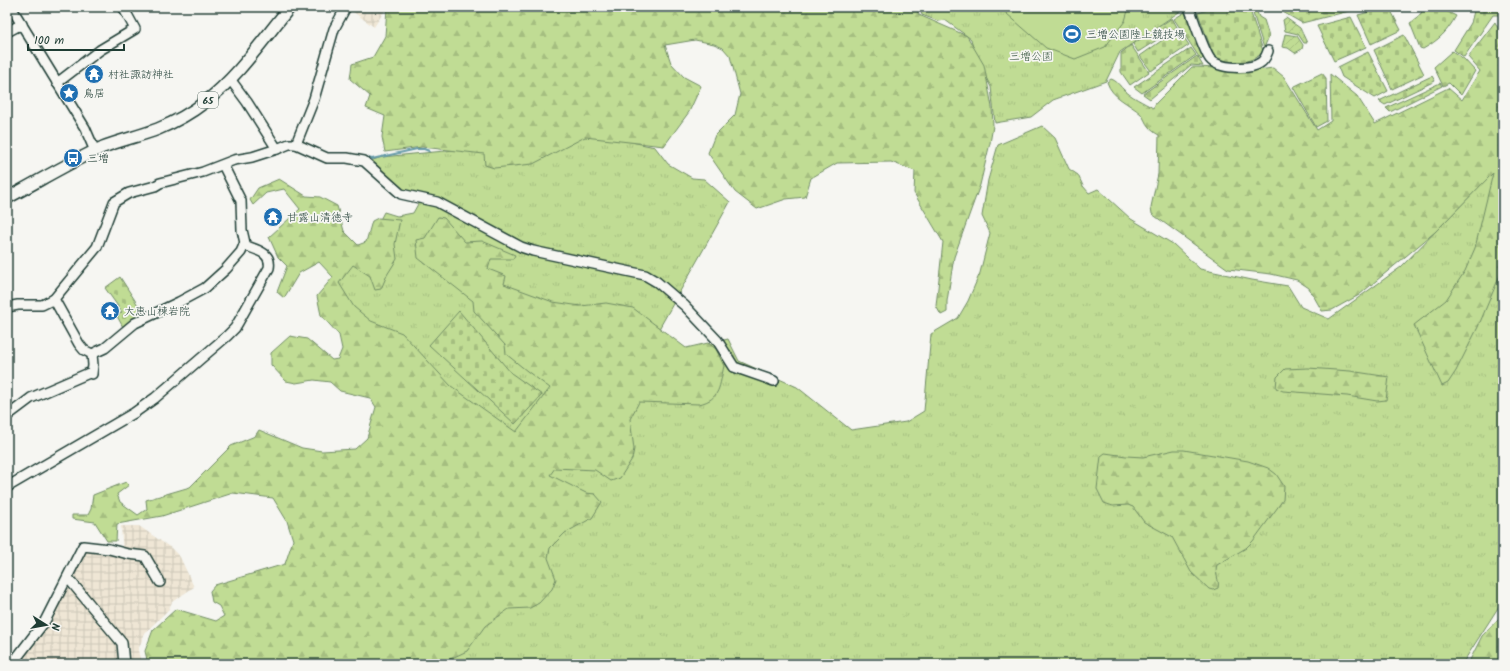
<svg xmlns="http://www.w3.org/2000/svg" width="1510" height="671" viewBox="0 0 1510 671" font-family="Kalam,'Klee One',sans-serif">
	<defs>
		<pattern id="industrial-grid" width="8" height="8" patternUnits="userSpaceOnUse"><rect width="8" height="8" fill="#efe6d5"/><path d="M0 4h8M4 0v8" fill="none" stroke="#ccc6b7"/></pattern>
		<pattern id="grass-tufts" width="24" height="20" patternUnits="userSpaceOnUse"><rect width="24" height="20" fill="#c0dc94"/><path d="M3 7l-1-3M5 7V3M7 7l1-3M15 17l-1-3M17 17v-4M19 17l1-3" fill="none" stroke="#a5be80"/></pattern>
		<pattern id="forest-firs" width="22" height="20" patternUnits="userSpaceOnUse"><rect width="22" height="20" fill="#c0dc94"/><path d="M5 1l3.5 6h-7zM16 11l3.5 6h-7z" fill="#a5be80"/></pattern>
		<pattern id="cemetery-stones" width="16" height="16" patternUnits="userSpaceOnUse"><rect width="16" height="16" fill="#c0dc94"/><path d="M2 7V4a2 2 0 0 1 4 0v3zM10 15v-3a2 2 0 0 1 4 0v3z" fill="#a5be80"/></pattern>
		<pattern id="garden-furrows" width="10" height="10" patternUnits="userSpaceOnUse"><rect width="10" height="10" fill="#c0dc94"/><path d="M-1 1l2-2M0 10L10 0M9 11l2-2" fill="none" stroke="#a5be80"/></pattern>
	</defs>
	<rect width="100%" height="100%" fill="#f6f6f2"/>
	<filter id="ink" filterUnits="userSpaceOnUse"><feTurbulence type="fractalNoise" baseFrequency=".025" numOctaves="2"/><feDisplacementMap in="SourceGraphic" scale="8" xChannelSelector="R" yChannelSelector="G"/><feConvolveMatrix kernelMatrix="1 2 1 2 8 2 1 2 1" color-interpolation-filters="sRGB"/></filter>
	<g filter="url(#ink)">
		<g fill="url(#industrial-grid)">
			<path d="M348,7H387L374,27L348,8Z"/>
			<path d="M121,526H139L171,548L180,557L194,587L172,602L169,609L145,633L138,650L141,664H17L64,593L86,551L88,550L123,556Z"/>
		</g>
		<g fill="url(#grass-tufts)" stroke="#708c64">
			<path d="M919,7H1184L1185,8L1120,52L1106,81L1053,100L1031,117L995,123L991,87L975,57L971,39L945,20L938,21L922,15Z"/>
			<path d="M1042,126L1055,138L1069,169L1078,175L1083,186L1089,193L1098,189L1131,219L1173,244L1200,269L1252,280L1288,286L1301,307L1329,319L1401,267L1475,191L1503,155V600L1462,664H364L430,481L335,284L372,235L384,212L397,216L413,213L418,204L416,195L398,189L366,159L373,160L382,157L560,140L584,132L655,147L668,164L692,178L704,179L730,202L641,361L728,339L739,361L797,387L851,430L906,422L924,411L931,334L958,318L968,301L980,273L990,233L982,216L988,180L998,145Z"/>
		</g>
		<g fill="url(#forest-firs)" stroke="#708c64">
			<path d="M388,7H916L919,15L967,36L984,65L992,107L993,126L990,143L980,185L954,257L947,301V312L941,315L936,306L943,242L914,193L915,171L891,162L837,163L811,178L805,197L786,199L757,209L735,192L708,153L715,135L735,115L740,94L730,56L723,48L714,44L695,40L665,45L671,63L684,77L701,86L689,112L664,146L585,137L533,164L494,168L485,165L484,154L422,147L385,152L382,137L385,116L366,108L370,96L350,79L352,64L373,57L385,36L387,8Z"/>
			<path d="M1495,22L1500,32H1503V268L1478,327L1456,371L1448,383L1442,386L1414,325L1446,300L1465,271L1475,248L1493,173L1435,232L1359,295L1332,310L1322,311L1309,288L1297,280L1271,274L1228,269L1152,214L1151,207L1158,174L1159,135C1155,133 1151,130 1149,127C1145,123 1144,117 1141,114C1129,103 1112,98 1107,82L1111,79C1117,81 1119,85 1123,89C1131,97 1143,102 1153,108L1156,103L1192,67C1219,67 1246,73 1273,68L1284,77L1317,130L1331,121L1330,74L1357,96L1375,124L1448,88L1462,100L1480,71L1468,57Z"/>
			<path d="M279,179L306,196L320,197L337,206L344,231L358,245L366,242L372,221L378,218L400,220L395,244L397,259L387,275L381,289L375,290L370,276L353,265L339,283L354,307L371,321L402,333L451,386L516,432L550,388L527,371L506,354L505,345L474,311L473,301L418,258L416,240L425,238L438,217L444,218L465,242L482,241L515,255L513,259H491L488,269L506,276L504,284L553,302L581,306L606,303L633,308L686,348L708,343L716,349L724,366C719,386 721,399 699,404L639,402L630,419L634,449L632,459L620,478L611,481L595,470L555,468L550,475L586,493L595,494L602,502L592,518L565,533L550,548L548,558L556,579L552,589L539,603L530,608L509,609L485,626L467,651L450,659L447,664H148L145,651L153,630L176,609L216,621L224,616L219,606L212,602L210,591L215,585L285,564L293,540L287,521L273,498L233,493L162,516L117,524L116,541H107L95,522L72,519V515H88L91,509L93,495L126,482L129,485L117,494L120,502L138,515L147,509L146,500L190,487L231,446L255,436L259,430L302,448L322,451L355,449L367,438L376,407L370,398L340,391L330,382L314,380L296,383L286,381L271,365V353L290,336L307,339L332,360L338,359L342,349L339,335L321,315L317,296L333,277L319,262L299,273L284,298L277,292L287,266L278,257L269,237L300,209L284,189L266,193L253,205L250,200L258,188Z"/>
			<path d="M1308,368L1350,371L1389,377L1386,400L1377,401L1347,396L1283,391L1276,388L1277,377L1285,369Z"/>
			<path d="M1174,450H1184L1248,461L1268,468L1276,474L1284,486L1283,500L1253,541L1246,548L1217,565C1214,573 1220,580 1218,588L1213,590L1209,589L1191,572L1172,537L1144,522L1133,507L1128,505L1113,506L1104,503L1097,489L1101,456L1105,453L1126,456L1143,457Z"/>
			<path d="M1503,614V664H1468L1482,636Z"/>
		</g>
		<g fill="url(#cemetery-stones)" stroke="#708c64">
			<path d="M1217,7H1249L1263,51C1254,65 1224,65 1213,54L1198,13Z"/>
			<path d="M1251,7H1255L1259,17L1264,20L1269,36L1264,48Z"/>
			<path d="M1281,7H1365L1302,23L1281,11Z"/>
			<path d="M1389,7L1401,30L1371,44L1358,15Z"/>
			<path d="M1426,7H1438L1456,16C1447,32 1439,40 1423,49L1420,48L1410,23L1416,19Z"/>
			<path d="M1475,7H1503L1500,15H1493L1464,57L1454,50L1471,23Z"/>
			<path d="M1185,12L1203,58L1201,60L1174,19Z"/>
			<path d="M1351,17L1366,47L1334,61L1317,26Z"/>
			<path d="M1172,18L1177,27L1138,52L1133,44Z"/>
			<path d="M1178,29L1189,45L1151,71L1140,56Z"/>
			<path d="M1404,35L1424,74L1392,89L1374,50Z"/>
			<path d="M1131,45L1149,72L1130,85L1121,72V53Z"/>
			<path d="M1191,48L1196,55L1142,93L1134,87Z"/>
			<path d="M1452,51L1464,59L1475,71L1461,95L1449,83L1443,86L1434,67Z"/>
			<path d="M1368,52L1388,91L1375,98L1342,77L1338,67Z"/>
			<path d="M1197,56L1203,66L1191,65L1150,99L1143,94Z"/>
			<path d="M1322,73L1326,78L1327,121L1316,127L1293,87Z"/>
			<path d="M1432,76L1435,81L1385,105L1379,101Z"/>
			<path d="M1440,83L1442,86L1390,112L1386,108Z"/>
			<path d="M120,277L145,316L124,329L117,316L122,312L105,288Z"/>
			<path d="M459,311L511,373L542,395L515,424L429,345Z"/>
		</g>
		<g fill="url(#garden-furrows)" stroke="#708c64">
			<path d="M1286,18L1300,28L1307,43H1304L1298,34L1285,31L1283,20Z"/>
			<path d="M1285,34L1297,36L1303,45L1302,49L1295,53L1288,48L1282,47Z"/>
		</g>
		<path fill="#c0dc94" stroke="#708c64" d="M999,7H1129L1125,21L1105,47L1075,59L1046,48Z"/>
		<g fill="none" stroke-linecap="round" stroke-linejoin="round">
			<path stroke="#659aa8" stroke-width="2" d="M346,153L372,159L417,149H424L429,151"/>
			<g stroke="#1f3d34" stroke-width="12">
				<g id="minor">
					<path d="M11,7L85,128L95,151"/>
					<path d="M1189,7C1194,20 1203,49 1210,59C1218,69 1250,70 1260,63C1265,60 1266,56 1268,51"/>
					<path d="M7,32L22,24"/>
					<path d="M230,79L247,102L277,149L289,144H296L327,158H347L364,161L401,194L437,202L521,247L533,251L645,275L657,282L685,306L717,340L734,367L774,381"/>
					<path d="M57,83L100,50L135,29L123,7"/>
					<path d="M296,144L314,99L334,29L346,7"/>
					<path d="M54,299L79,344L84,350L92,354L105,348L135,323L179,302L205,288L226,269L241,252L245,243L242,230L241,201L223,165"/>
					<path d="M7,307L18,305H42L54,299L97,247L114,202L129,193L155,186L160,183L203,172L234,160L252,157L277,149"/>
					<path d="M7,416L31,398L89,373L92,374L93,365L92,354"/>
					<path d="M7,487L134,413L155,398L227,336L235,328L269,268C272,252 256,250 244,245"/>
					<path d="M68,578L122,643L124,664"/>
					<path d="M12,664L45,621L83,546L109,549L128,554L145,556L160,582"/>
				</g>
			</g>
			<g stroke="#1f3d34" stroke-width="14">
				<path id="major" d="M7,198C39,181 70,162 103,147C121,140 140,136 158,129C175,122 191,113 205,102C238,77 264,38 290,7"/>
			</g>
			<use href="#minor" stroke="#f6f6f2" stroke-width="9"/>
			<use href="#major" stroke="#f6f6f2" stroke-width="11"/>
		</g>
	</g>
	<defs>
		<g id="stadium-disc" transform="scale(1)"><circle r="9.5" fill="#1f6fb2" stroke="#f6f6f2"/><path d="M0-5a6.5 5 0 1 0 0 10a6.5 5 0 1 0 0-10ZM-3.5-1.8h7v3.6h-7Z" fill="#fff"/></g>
		<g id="temple-disc" transform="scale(1)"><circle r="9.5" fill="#1f6fb2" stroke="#f6f6f2"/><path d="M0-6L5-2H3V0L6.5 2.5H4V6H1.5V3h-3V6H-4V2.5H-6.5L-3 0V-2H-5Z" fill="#fff"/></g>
		<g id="sight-disc" transform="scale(1)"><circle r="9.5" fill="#1f6fb2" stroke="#f6f6f2"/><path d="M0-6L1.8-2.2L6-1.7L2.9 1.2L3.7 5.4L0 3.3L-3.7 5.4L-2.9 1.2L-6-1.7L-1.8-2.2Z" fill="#fff"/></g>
		<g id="bus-disc" transform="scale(1)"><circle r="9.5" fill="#1f6fb2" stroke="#f6f6f2"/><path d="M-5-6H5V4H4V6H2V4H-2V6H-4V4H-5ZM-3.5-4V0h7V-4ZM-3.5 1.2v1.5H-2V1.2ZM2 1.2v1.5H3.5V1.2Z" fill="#fff"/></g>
	</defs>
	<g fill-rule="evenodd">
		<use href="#stadium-disc" x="1072" y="34"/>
		<use href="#temple-disc" x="94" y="74"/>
		<use href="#sight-disc" x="69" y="93"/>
		<use href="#bus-disc" x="73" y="158"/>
		<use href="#temple-disc" x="273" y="217"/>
		<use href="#temple-disc" x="110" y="311"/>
	</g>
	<g text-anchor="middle" stroke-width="3.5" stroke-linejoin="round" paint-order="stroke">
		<rect fill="#f6f6f2" stroke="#60746d" stroke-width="1" x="198" y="92" width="20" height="16" rx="3"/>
		<g font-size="10" font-weight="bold" fill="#1f3d34">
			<text x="208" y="104">65</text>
		</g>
		<g font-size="11" fill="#1f3d34" stroke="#f6f6f2" text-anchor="start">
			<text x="1086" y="38">三増公園陸上競技場</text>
			<text x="108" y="78">村社諏訪神社</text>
			<text x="83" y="97">鳥居</text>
			<text x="87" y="162">三増</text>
			<text x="287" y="221">甘露山清徳寺</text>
			<text x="124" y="315">大恵山棟岩院</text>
		</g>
		<g font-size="11" fill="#3f5d47" stroke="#f6f6f2">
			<text x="1031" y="60">三増公園</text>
		</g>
	</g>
	<rect width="1510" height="671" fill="none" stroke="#f6f6f2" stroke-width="24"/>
	<rect x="12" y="12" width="1486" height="647" fill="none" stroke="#1f3d34" stroke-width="1.5" filter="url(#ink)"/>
	<g transform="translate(46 625) rotate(101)" stroke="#f6f6f2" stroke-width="3" paint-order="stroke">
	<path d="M0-3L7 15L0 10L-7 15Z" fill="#1f3d34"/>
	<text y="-6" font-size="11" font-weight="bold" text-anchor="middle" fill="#1f3d34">N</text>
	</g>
	<path d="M28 44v6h96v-6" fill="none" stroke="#1f3d34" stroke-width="2"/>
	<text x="34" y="44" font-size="12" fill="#1f3d34" stroke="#f6f6f2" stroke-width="3" paint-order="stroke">100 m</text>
</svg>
